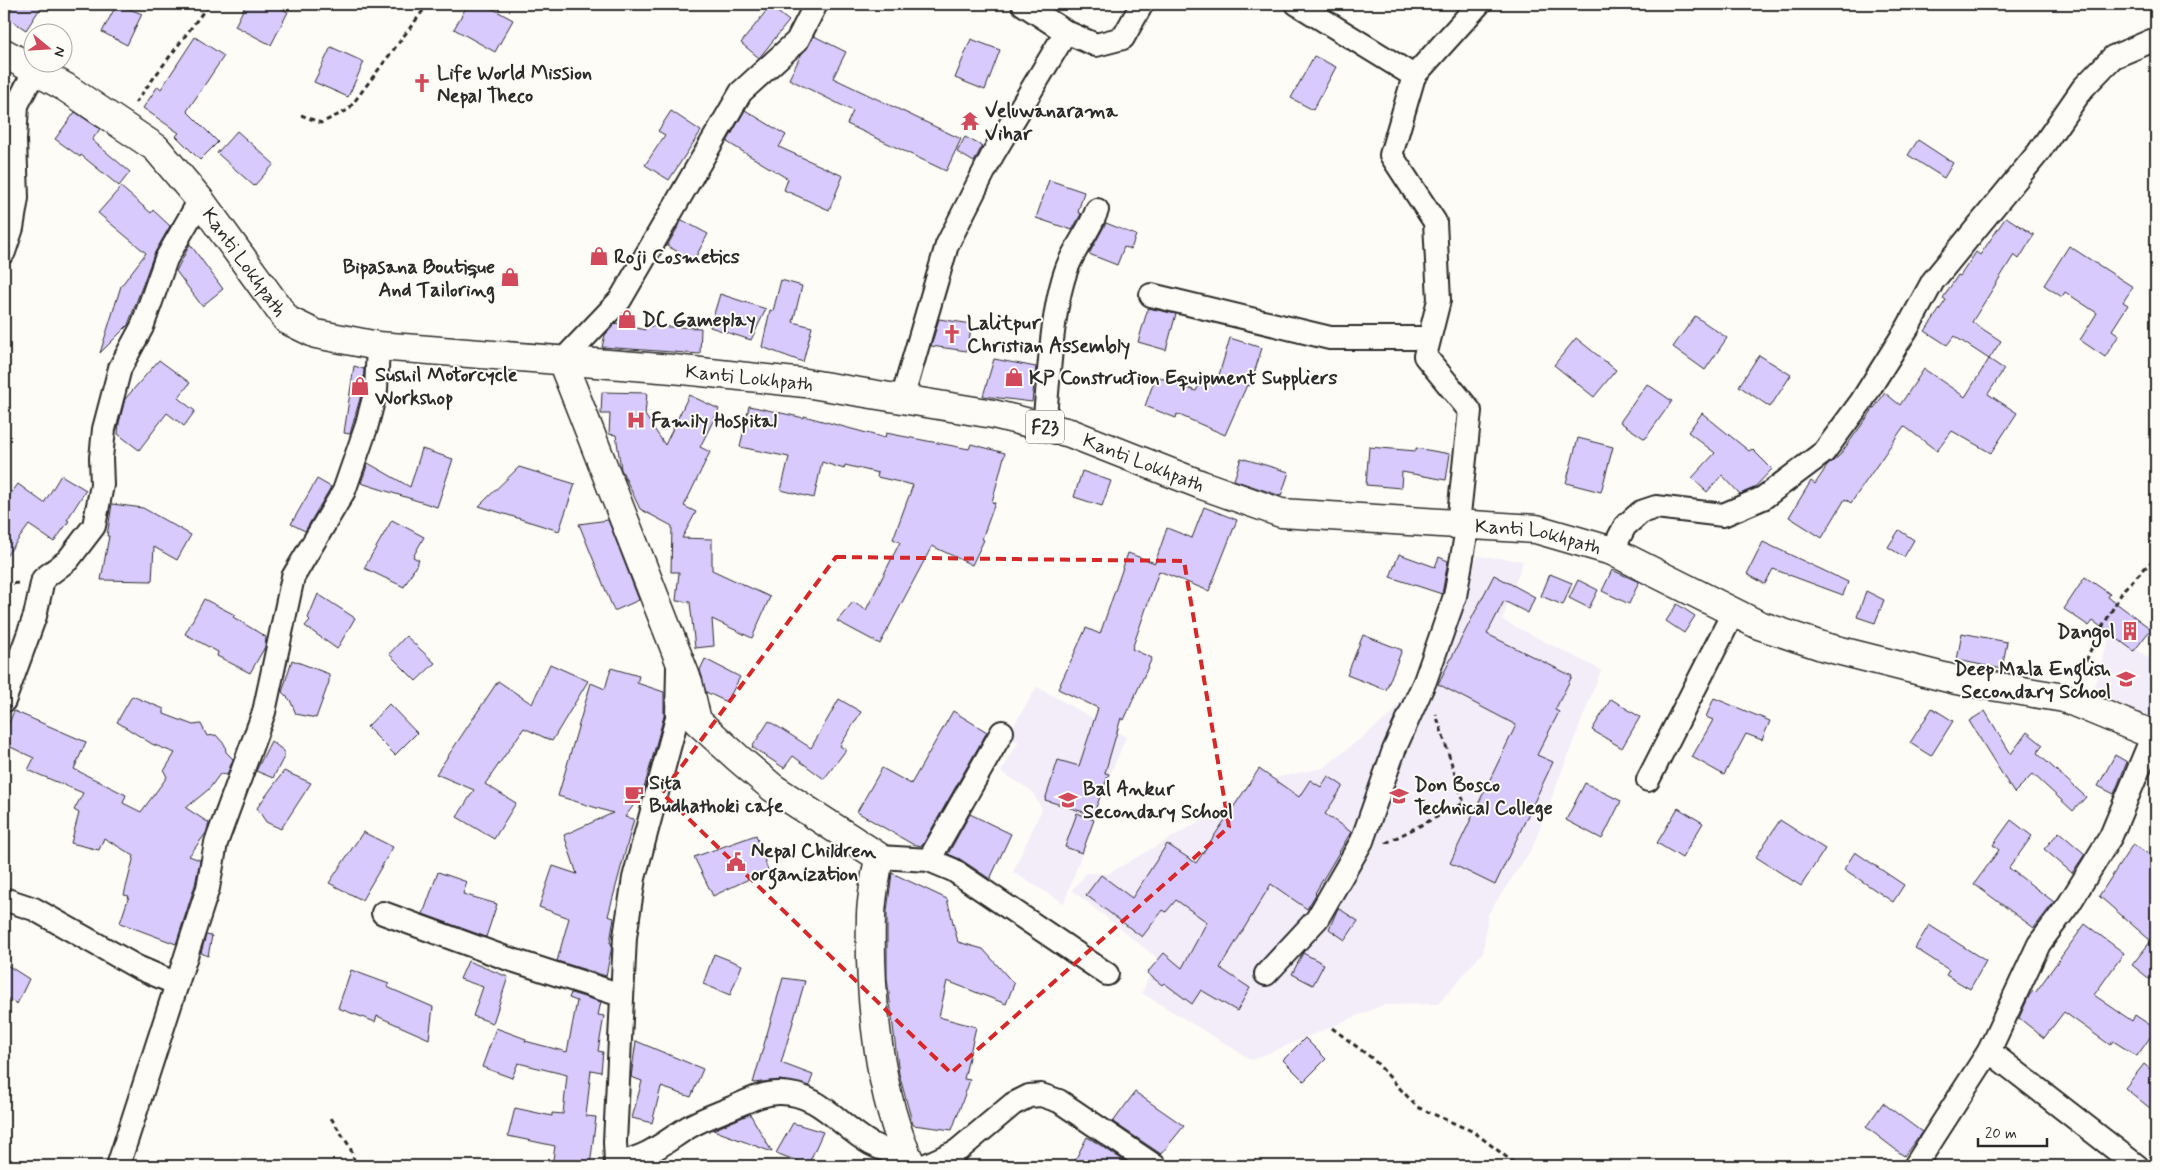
<svg xmlns="http://www.w3.org/2000/svg" width="2160" height="1170" viewBox="0 0 2160 1170" font-family="Mynerve,sans-serif">
	<rect width="100%" height="100%" fill="#fdfcf7"/>
	<filter id="ink" filterUnits="userSpaceOnUse"><feTurbulence type="fractalNoise" baseFrequency=".02" numOctaves="2"/><feDisplacementMap in="SourceGraphic" scale="10" xChannelSelector="R" yChannelSelector="G"/><feConvolveMatrix kernelMatrix="1 2 1 2 8 2 1 2 1" color-interpolation-filters="sRGB"/></filter>
	<g filter="url(#ink)">
		<g fill="#f2edf8">
			<path d="M1478,556L1523,561L1502,620L1601,670L1532,848L1488,914L1483,952L1438,1004L1383,1005L1252,1060L1142,993L1157,958L1072,890L1087,873L1108,874L1275,778L1323,768L1392,714L1448,626Z"/>
			<path d="M2112,629L2153,662H2156V723L2091,696Z"/>
			<path d="M1037,687L1126,737L1093,815L1094,820L1064,903L1013,872L1042,809L1032,791L1001,772L1019,741L1005,740Z"/>
		</g>
		<g fill="#d8cafc" stroke="#2b2b2b">
			<path d="M15,4H43L26,30L6,17Z"/>
			<path d="M117,4L142,14L127,45L102,32Z"/>
			<path d="M246,4H272L288,12L271,45L235,26Z"/>
			<path d="M468,4H484L513,20L495,52L454,29Z"/>
			<path d="M770,6L789,21L759,58L741,43Z"/>
			<path d="M814,36L846,52L833,78L961,139L946,171L847,124L853,111L789,79L801,55Z"/>
			<path d="M195,37L224,56L187,111L218,142L200,160L176,136L179,133L143,108L158,86L161,89Z"/>
			<path d="M971,39L1000,50L985,90L955,78Z"/>
			<path d="M331,47L364,62L348,97L314,82Z"/>
			<path d="M1314,56L1336,67L1313,110L1291,98Z"/>
			<path d="M745,110L786,135L779,147L843,176L829,210L784,190L788,179L727,142Z"/>
			<path d="M671,111L701,131L669,180L645,165L665,135L658,131Z"/>
			<path d="M75,112L100,129L92,140L130,172L119,186L81,155L80,157L55,139Z"/>
			<path d="M237,131L274,164L254,186L217,153Z"/>
			<path d="M965,137L982,146L974,162L957,152Z"/>
			<path d="M1918,140L1953,163L1944,178L1908,155Z"/>
			<path d="M1049,180L1084,192L1078,212L1081,214L1072,230L1036,218Z"/>
			<path d="M121,187L151,213L153,210L170,226L154,254L128,325L100,353L121,286L146,253L98,213Z"/>
			<path d="M2006,217L2034,235L2019,259L2014,255L1972,322L2001,341L1989,359L1954,336L1947,345L1925,331L1946,300L1943,298L1958,275L1960,276L1976,252L1980,255Z"/>
			<path d="M682,220L708,234L694,260L667,246Z"/>
			<path d="M1106,223L1136,235L1131,249L1124,247L1117,265L1089,254Z"/>
			<path d="M190,244L223,289L202,306L176,271Z"/>
			<path d="M2069,246L2133,287L2123,302L2128,305L2112,330L2119,335L2105,357L2080,340L2097,313L2065,292L2062,297L2044,285Z"/>
			<path d="M781,280L802,286L793,322L812,327L803,362L762,347L770,310L773,311Z"/>
			<path d="M720,294L766,309L751,340L710,327Z"/>
			<path d="M1148,308L1176,314L1166,350L1138,342Z"/>
			<path d="M1695,316L1727,338L1705,370L1673,347Z"/>
			<path d="M939,319L972,324L967,351L931,346Z"/>
			<path d="M616,323L645,330V326L701,328L700,354L602,347L605,335Z"/>
			<path d="M1230,338L1262,348L1250,386L1247,385L1225,435L1177,414L1176,418L1145,406L1156,376L1196,391L1202,379L1216,385Z"/>
			<path d="M1576,338L1616,370L1594,397L1554,365Z"/>
			<path d="M1759,355L1791,375L1770,407L1739,386Z"/>
			<path d="M994,359L1036,367L1032,402L983,396Z"/>
			<path d="M1989,359L2004,369L1988,394L2017,413L1991,453L1952,431L1937,451L1904,426L1851,503L1845,499L1822,538L1789,517L1811,481L1815,484L1827,466L1839,456L1885,393L1900,405L1924,369L1965,397Z"/>
			<path d="M159,360L190,383L178,398L195,411L184,426L167,413L139,450L118,434L119,423L125,399Z"/>
			<path d="M354,366L364,369L363,388L350,434L344,433Z"/>
			<path d="M1647,384L1672,401L1645,439L1620,422Z"/>
			<path d="M602,392L647,393L645,415L665,445L689,395L719,409L700,447L710,452L684,506L696,512L682,538L712,539V570L770,597L752,638L712,619L714,646L695,648L690,602L676,601L679,572H671L672,526L640,509L621,469L616,435L609,434L610,414H601Z"/>
			<path d="M749,406L804,418V416L885,438L886,433L969,449L971,444L1005,453L992,502L995,503L982,539L984,540L972,565L932,546L880,644L837,621L853,602L866,610L900,542L893,539L913,485L877,477L878,473L845,465L844,469L822,462L814,498L781,490L789,457L740,447Z"/>
			<path d="M1702,413L1749,451L1752,449L1772,469L1754,488L1740,494L1722,475L1707,492L1692,478L1715,453L1688,432Z"/>
			<path d="M1578,438L1613,447L1601,492L1566,483Z"/>
			<path d="M1369,447L1416,451V448L1450,454L1446,480L1402,472L1401,488L1366,485Z"/>
			<path d="M422,449L453,459L437,507L361,483L368,463L410,487Z"/>
			<path d="M1241,458L1289,472L1281,496L1234,480Z"/>
			<path d="M519,467L575,484L559,531L479,506Z"/>
			<path d="M1082,471L1111,481L1102,506L1074,497Z"/>
			<path d="M61,475L86,490L67,520L69,521L54,542L29,525L4,559V503L18,484L44,503Z"/>
			<path d="M317,479L331,487L305,531L291,524Z"/>
			<path d="M112,504L143,508L191,535L177,560L154,547L152,581L101,580L109,536H107Z"/>
			<path d="M1204,507L1237,520L1209,591L1159,571L1132,649L1152,658L1124,720L1121,718L1105,773L1109,774L1093,815L1045,800L1058,760L1079,766L1098,708L1058,689L1086,628L1100,634L1128,553L1155,563L1167,528L1192,538Z"/>
			<path d="M392,520L424,537L413,557L419,560L404,587L364,568Z"/>
			<path d="M608,520L639,600L614,611L579,524Z"/>
			<path d="M1899,530L1914,540L1904,557L1888,547Z"/>
			<path d="M1763,542L1848,582L1843,595L1773,569L1765,584L1747,574Z"/>
			<path d="M1399,554L1435,567L1439,557L1448,561L1442,594L1390,577Z"/>
			<path d="M1612,570L1639,582L1629,604L1602,591Z"/>
			<path d="M1550,574L1572,583L1563,605L1541,596Z"/>
			<path d="M1494,575L1535,597L1528,613L1504,601L1487,634L1572,676L1555,710L1559,712L1537,755L1553,762L1495,885L1450,863L1516,725L1438,684Z"/>
			<path d="M2085,577L2110,594L2108,597L2151,629L2134,651L2093,621L2089,626L2064,609Z"/>
			<path d="M1578,580L1598,590L1589,608L1569,598Z"/>
			<path d="M1866,591L1884,600L1875,623L1857,617Z"/>
			<path d="M318,594L355,618L337,649L305,626L310,620L308,618Z"/>
			<path d="M204,599L235,615L233,617L266,637L265,647L250,673L217,656L218,652L185,634Z"/>
			<path d="M1677,604L1695,616L1684,633L1666,621Z"/>
			<path d="M1962,633L2007,642L2002,669L1957,660Z"/>
			<path d="M1363,635L1402,650L1386,690L1347,675Z"/>
			<path d="M406,636L435,663L416,681L389,654Z"/>
			<path d="M705,659L740,677L727,702L706,692L700,670Z"/>
			<path d="M292,660L329,674V682L316,718L296,714L290,700L282,692Z"/>
			<path d="M550,664L588,681L552,741L524,728L485,784L516,803L494,839L457,817L474,790L436,774L498,681L532,704Z"/>
			<path d="M611,668L639,676L637,683L664,692V716L643,792L625,817L634,819L608,916L614,918L610,943H612L611,951L606,976L557,961L569,918L539,907L553,866L577,874L564,835L613,813L558,796L591,683L605,689Z"/>
			<path d="M132,696L164,709V714L193,725L201,724L207,736L216,735L225,745L226,752L233,759L227,775L220,774L209,789L186,808L209,823L206,833L189,856L200,860L195,885L176,944L120,923L129,896L124,895L134,856L104,838L99,850L71,843L79,813L74,810L83,793L28,770L34,758L4,744V735L14,711L86,742L74,769L126,795L123,803L141,812L167,777L164,771L175,753L152,744L117,722Z"/>
			<path d="M1714,698L1770,721L1762,740L1746,734L1724,775L1692,757L1713,720L1706,717Z"/>
			<path d="M839,699L861,712L840,746L846,750L824,779L793,756L784,768L752,747L769,721L811,748Z"/>
			<path d="M1611,699L1640,717L1622,748L1592,730Z"/>
			<path d="M389,704L417,733L395,755L367,727Z"/>
			<path d="M1932,708L1953,721L1931,756L1910,743Z"/>
			<path d="M953,711L987,732L922,846L912,844L857,812L882,768L911,784Z"/>
			<path d="M1985,711L2011,754L2027,732L2043,745L2037,753L2086,797L2073,811L2033,774L2014,793L1969,721Z"/>
			<path d="M271,741L284,751V757L273,778L256,771Z"/>
			<path d="M2115,755L2127,762L2114,794L2098,786Z"/>
			<path d="M1259,769L1299,797L1310,780L1321,787L1328,776L1343,786L1325,814L1351,832L1315,893L1316,894L1307,909L1271,884L1220,968L1250,988L1237,1011L1201,990L1192,1004L1164,983L1162,985L1147,973L1164,953L1182,968L1207,922L1176,900L1166,912L1163,910L1142,937L1086,895L1101,875L1132,898L1167,844L1196,863Z"/>
			<path d="M284,771L311,783L281,829L266,822L257,808Z"/>
			<path d="M1585,783L1621,801L1602,839L1566,820Z"/>
			<path d="M1678,808L1703,823L1682,858L1657,843Z"/>
			<path d="M1077,813L1094,820L1082,853L1065,847Z"/>
			<path d="M970,814L1011,834L990,879L960,859L948,854Z"/>
			<path d="M1780,820L1825,849L1801,886L1756,857Z"/>
			<path d="M2011,820L2032,836L2009,868L2054,902L2034,928L1974,884L1999,850L1993,845Z"/>
			<path d="M363,832L393,847L362,900L329,883Z"/>
			<path d="M2059,832L2085,854L2072,873L2044,849Z"/>
			<path d="M756,835L768,870L713,896L694,857Z"/>
			<path d="M2133,844L2156,859V984L2132,965L2151,941L2099,896Z"/>
			<path d="M1855,852L1904,885L1893,902L1844,869Z"/>
			<path d="M438,872L467,882L463,894L497,904L486,937L423,914Z"/>
			<path d="M892,873L947,899L958,942L983,949L1014,984L1006,1004L947,981L939,1017L976,1027L964,1079L970,1080L952,1130L913,1125L899,1074L887,978V911Z"/>
			<path d="M1338,908L1358,921L1345,940L1329,929Z"/>
			<path d="M2085,924L2124,953L2094,995L2132,1021L2135,1015L2156,1029L2137,1056L2113,1041L2110,1045L2064,1012L2044,1038L2019,1018L2029,996L2033,991L2035,993Z"/>
			<path d="M1929,925L1986,961L1970,989L1946,975L1949,970L1915,948Z"/>
			<path d="M206,935L212,936L208,956L201,953Z"/>
			<path d="M1303,953L1324,964L1313,985L1292,974Z"/>
			<path d="M714,954L742,965L730,995L703,984Z"/>
			<path d="M468,961L508,977L493,1023L473,1016L483,987L460,979Z"/>
			<path d="M4,963L29,979L17,1004L4,996Z"/>
			<path d="M351,970L389,984L387,987L433,1007L429,1039L377,1016L375,1022L338,1008Z"/>
			<path d="M783,978L805,981L781,1063L813,1075L809,1086L780,1080L753,1083Z"/>
			<path d="M571,993L601,1002L598,1015L604,1016L598,1051L603,1052L601,1072L591,1070L586,1116L596,1117L590,1166H552L555,1146L508,1136L515,1108L552,1116V1113L563,1114L567,1075L518,1063L512,1078L482,1067L496,1028L526,1039L525,1041L567,1052L577,1001L569,998Z"/>
			<path d="M1305,1038L1326,1059L1304,1081L1283,1060Z"/>
			<path d="M636,1041L703,1069L691,1097L661,1087L652,1123L632,1118L642,1081L631,1077Z"/>
			<path d="M2144,1064L2156,1074V1113L2125,1088Z"/>
			<path d="M1135,1092L1184,1126L1161,1154L1113,1122Z"/>
			<path d="M1883,1103L1922,1132L1904,1156L1866,1127Z"/>
			<path d="M750,1114L772,1152L713,1130Z"/>
			<path d="M793,1123L823,1132L808,1165L776,1153Z"/>
			<path d="M1087,1137L1097,1143L1132,1166H1072Z"/>
		</g>
		<g fill="none" stroke-linecap="round" stroke-linejoin="round">
			<g stroke="#2b2b2b" stroke-width="26">
				<g id="minor">
					<path d="M1023,4L1066,32"/>
					<path d="M1297,4L1414,76L1391,155L1435,222L1439,300L1425,356L1470,411L1458,524"/>
					<path d="M1414,76L1479,4"/>
					<path d="M4,252L12,228L17,198L15,140L17,105L35,70"/>
					<path d="M1151,295L1330,338H1429"/>
					<path d="M562,361L620,300L741,92L797,41L816,4"/>
					<path d="M902,399L947,245L993,154L1066,32L1096,45L1123,38L1142,4"/>
					<path d="M1044,426C1049,380 1051,311 1067,268C1075,247 1090,230 1097,210"/>
					<path d="M1612,551L1625,526L1641,512L1656,507L1723,515L1763,498L1824,452L1861,402L1908,327L1933,281L2038,153L2083,88L2113,57L2156,39"/>
					<path d="M4,701L35,616L43,579L68,560L94,526L102,485L101,458L104,429L120,368L142,327L166,259L200,200"/>
					<path d="M1648,780L1733,613"/>
					<path d="M879,857L929,860L953,870L1107,974"/>
					<path d="M929,860L1002,732"/>
					<path d="M4,899L34,909L137,967L177,984"/>
					<path d="M383,913L506,958L621,995"/>
					<path d="M1266,974L1317,919L1362,841L1394,750L1425,681L1455,596L1468,524"/>
					<path d="M1989,1051L2137,1166"/>
					<path d="M616,1163L615,1142L625,937L634,878L677,718L678,667"/>
					<path d="M118,1166L208,888L216,843L264,712L293,577L344,491L366,428L376,390L378,346"/>
					<path d="M615,1166L616,1163C647,1158 662,1144 687,1128C702,1119 720,1113 736,1106C750,1100 763,1093 779,1093C832,1092 852,1153 906,1153"/>
					<path d="M924,1166L957,1151L1013,1104L1029,1096L1041,1095L1059,1101L1155,1166"/>
					<path d="M1915,1166L1989,1051L2039,944L2069,904L2111,836L2153,735"/>
				</g>
			</g>
			<g stroke="#2b2b2b" stroke-width="31">
				<g id="major">
					<path id="s1" d="M4,53L65,87L156,148L200,200L287,320L316,334L378,346L673,369L805,383L993,414L1070,433L1202,485L1281,513L1536,529L1612,551L1759,625L1825,647L1956,680L2064,698L2156,736"/>
					<path d="M562,361L688,682L697,721L739,759L773,788L879,857C876,877 871,898 871,917C869,993 878,1098 912,1166"/>
				</g>
			</g>
			<g stroke="#2b2b2b" stroke-width="3" stroke-dasharray="5 4" stroke-linecap="butt">
				<path d="M417,4L424,9"/>
				<path d="M135,103L209,4"/>
				<path d="M301,115L321,123L348,110L428,4"/>
				<path d="M4,584L20,583"/>
				<path d="M2079,677L2095,640L2124,589L2153,560L2156,559"/>
				<path d="M1386,843L1464,803L1436,714"/>
				<path d="M1332,1028L1373,1059L1417,1107L1474,1132L1518,1166"/>
				<path d="M331,1118L350,1147L356,1166"/>
			</g>
			<use href="#minor" stroke="#fdfcf7" stroke-width="22"/>
			<use href="#major" stroke="#fdfcf7" stroke-width="28"/>
		</g>
	</g>
	<path fill="none" stroke="#d62828" stroke-width="4" stroke-dasharray="10 6" stroke-linejoin="round" d="M836,557L1184,561L1229,827L951,1073L662,793Z"/>
	<defs>
		<g id="church-bare" transform="scale(1.5)"><path d="M-1.2-6h2.4v3.5h3.3v2.4h-3.3V6h-2.4V-.1h-3.3v-2.4h3.3Z" fill="#d1495b" stroke="#fdfcf7" stroke-width="2.5" paint-order="stroke"/></g>
		<g id="temple-bare" transform="scale(1.5)"><path d="M0-6L5-2H3V0L6.5 2.5H4V6H1.5V3h-3V6H-4V2.5H-6.5L-3 0V-2H-5Z" fill="#d1495b" stroke="#fdfcf7" stroke-width="2.5" paint-order="stroke"/></g>
		<g id="shop-bare" transform="scale(1.5)"><path d="M-5-2.5h2.3a2.7 3.5 0 0 1 5.4 0H5L5.5 6h-11ZM-1.5-2.5h3a1.5 2.3 0 0 0-3 0Z" fill="#d1495b" stroke="#fdfcf7" stroke-width="2.5" paint-order="stroke"/></g>
		<g id="hospital-bare" transform="scale(1.5)"><path d="M-5-5h3v3.5h4V-5h3V5h-3V1.5h-4V5h-3Z" fill="#d1495b" stroke="#fdfcf7" stroke-width="2.5" paint-order="stroke"/></g>
		<g id="building-bare" transform="scale(1.5)"><path d="M-4-6H4V6H1V3H-1V6H-4ZM-2.5-4.3h1.7v1.8h-1.7ZM.8-4.3h1.7v1.8H.8ZM-2.5-1h1.7V.8h-1.7ZM.8-1h1.7V.8H.8Z" fill="#d1495b" stroke="#fdfcf7" stroke-width="2.5" paint-order="stroke"/></g>
		<g id="school-bare" transform="scale(1.5)"><path d="M0-5L7-2L0 1L-7-2ZM-4 1L0 2.5L4 1V4Q0 6-4 4Z" fill="#d1495b" stroke="#fdfcf7" stroke-width="2.5" paint-order="stroke"/></g>
		<g id="cafe-bare" transform="scale(1.5)"><path d="M-5.5-4.5H6V0H3Q3 3.5 0 3.5H-2.5Q-5.5 3.5-5.5 0ZM3-3.2v2h1.7v-2ZM-6 4.5H4V6H-6Z" fill="#d1495b" stroke="#fdfcf7" stroke-width="2.5" paint-order="stroke"/></g>
		<g id="civic-bare" transform="scale(1.5)"><path d="M-.6-6.5H3V-4.5H.6V-3L4-1V1h2V6H-6V1h2V-1L-.6-3ZM-1.2 2.5V6h2.4V2.5Z" fill="#d1495b" stroke="#fdfcf7" stroke-width="2.5" paint-order="stroke"/></g>
	</defs>
	<g fill-rule="evenodd">
		<use href="#church-bare" x="422" y="83"/>
		<use href="#temple-bare" x="970" y="121"/>
		<use href="#shop-bare" x="599" y="256"/>
		<use href="#shop-bare" x="510" y="277"/>
		<use href="#shop-bare" x="627" y="319"/>
		<use href="#church-bare" x="952" y="334"/>
		<use href="#shop-bare" x="1014" y="377"/>
		<use href="#shop-bare" x="360" y="386"/>
		<use href="#hospital-bare" x="636" y="420"/>
		<use href="#building-bare" x="2130" y="631"/>
		<use href="#school-bare" x="2126" y="679"/>
		<use href="#cafe-bare" x="634" y="794"/>
		<use href="#school-bare" x="1399" y="796"/>
		<use href="#school-bare" x="1068" y="800"/>
		<use href="#civic-bare" x="736" y="862"/>
	</g>
	<g text-anchor="middle" stroke-width="4" stroke-linejoin="round" paint-order="stroke">
		<rect fill="#fdfcf7" stroke="#6a6a68" stroke-width="1" x="1026" y="410.5" width="38" height="33" rx="4"/>
		<g font-size="19" font-weight="bold" fill="#2b2b2b">
			<text x="1045" y="434">F23</text>
		</g>
		<g font-size="20" font-weight="bold" fill="#2b2b2b" stroke="#fdfcf7" text-anchor="start">
			<text x="437" y="79">Life World Mission<tspan x="437" dy="23">Nepal Theco</tspan></text>
			<text x="985" y="117">Veluwanarama<tspan x="985" dy="23">Vihar</tspan></text>
			<text x="614" y="263">Roji Cosmetics</text>
			<text x="495" y="273" text-anchor="end">Bipasana Boutique<tspan x="495" dy="23">And Tailoring</tspan></text>
			<text x="642" y="326">DC Gameplay</text>
			<text x="967" y="329">Lalitpur<tspan x="967" dy="23">Christian Assembly</tspan></text>
			<text x="375" y="381">Sushil Motorcycle<tspan x="375" dy="23">Workshop</tspan></text>
			<text x="1029" y="384">KP Construction Equipment Suppliers</text>
			<text x="651" y="427">Family Hospital</text>
			<text x="2115" y="638" text-anchor="end">Dangol</text>
			<text x="2111" y="675" text-anchor="end">Deep Mala English<tspan x="2111" dy="23">Secondary School</tspan></text>
			<text x="649" y="789">Sita<tspan x="649" dy="23">Budhathoki cafe</tspan></text>
			<text x="1414" y="791">Don Bosco<tspan x="1414" dy="23">Technical College</tspan></text>
			<text x="1083" y="795">Bal Ankur<tspan x="1083" dy="23">Secondary School</tspan></text>
			<text x="751" y="857">Nepal Children<tspan x="751" dy="23">organization</tspan></text>
		</g>
		<g font-size="20" fill="#2b2b2b" stroke="#fdfcf7">
			<text dy="7" stroke="none"><textPath href="#s1" startOffset="324">Kanti Lokhpath</textPath></text>
			<text dy="7" stroke="none"><textPath href="#s1" startOffset="864">Kanti Lokhpath</textPath></text>
			<text dy="7" stroke="none"><textPath href="#s1" startOffset="1269">Kanti Lokhpath</textPath></text>
			<text dy="7" stroke="none"><textPath href="#s1" startOffset="1674">Kanti Lokhpath</textPath></text>
		</g>
	</g>
	<rect width="2160" height="1170" fill="none" stroke="#fdfcf7" stroke-width="20"/>
	<rect x="10" y="10" width="2140" height="1150" fill="none" stroke="#2b2b2b" stroke-width="2" filter="url(#ink)"/>
	<g transform="translate(48 48) rotate(108)"><circle r="24" fill="#fdfcf7" stroke="#a9a8a5"/>
	<path d="M0-4L9 19L0 12L-9 19Z" fill="#d1495b"/>
	<text y="-8" font-size="14" font-weight="bold" text-anchor="middle" fill="#2b2b2b">N</text>
	</g>
	<path d="M1978 1138v8h69v-8" fill="none" stroke="#2b2b2b" stroke-width="2.5"/>
	<text x="1985" y="1138" font-size="15" fill="#2b2b2b" stroke="#fdfcf7" stroke-width="4" paint-order="stroke">20 m</text>
</svg>
